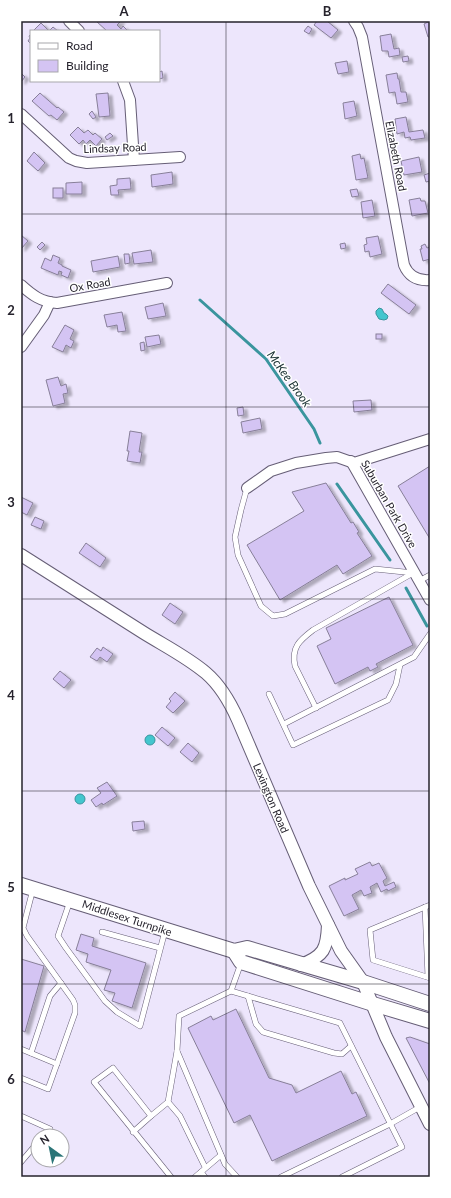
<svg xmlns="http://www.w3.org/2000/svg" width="451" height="1198" viewBox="0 0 451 1198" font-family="Lato,sans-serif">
	<defs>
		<filter id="shadow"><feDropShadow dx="4" dy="2.5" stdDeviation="1" flood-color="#0004"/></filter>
	</defs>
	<rect width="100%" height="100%" fill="#ede6fc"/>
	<g fill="#43c6ce" stroke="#3a959e">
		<path d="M379,308L382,309L384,313L386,314L388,316L387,319L384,320L379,319L376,314V311Z"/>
		<circle cx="150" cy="740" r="5"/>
		<circle cx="80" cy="799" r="5"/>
	</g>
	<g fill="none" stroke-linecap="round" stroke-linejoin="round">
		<g stroke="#3a959e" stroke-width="3">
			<path d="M200,300L266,359L314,429L320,443"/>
			<path d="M337,484L390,560"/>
			<path d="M406,588L427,626"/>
		</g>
	</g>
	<g fill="#d4c4f3" stroke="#877f98" filter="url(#shadow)">
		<path d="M96,21H121L117,25L121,29L123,26L128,31H114L113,30L112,31H107Z"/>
		<path d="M317,21H327L338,30L331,38L314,25Z"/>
		<path d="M430,21V37H428L424,24Z"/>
		<path d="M41,23L49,31L53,27L58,31H33Z"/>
		<path d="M308,26L312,29L309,34L304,31Z"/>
		<path d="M31,34V44L28,41L30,38L29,36Z"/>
		<path d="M391,34L394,49L399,48L400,55L389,57L388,51H382L380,36Z"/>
		<path d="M408,56L409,61L403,62L402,57Z"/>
		<path d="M347,61L349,72L338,74L335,63Z"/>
		<path d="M162,71L163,78L159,79V72Z"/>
		<path d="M21,73L25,77L21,82Z"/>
		<path d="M397,73L398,79H399L401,92H406L408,102L397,104L395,92L389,93L386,75Z"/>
		<path d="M40,93L57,108L58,107L64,112L57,120L51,115L49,116L32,101Z"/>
		<path d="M108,93L110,116L99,117L96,94Z"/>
		<path d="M354,101L357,116L345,119L343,103Z"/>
		<path d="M92,111L96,117L93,119L89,114Z"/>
		<path d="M406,117L409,132L423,130L425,138L411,140L410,137L405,138L404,132L397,134L395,119Z"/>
		<path d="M78,127L84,133L88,130L93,135L95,133L102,139L96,146L90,140L86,144L83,140L79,144L70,135Z"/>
		<path d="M110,133L113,136L107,140L105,137Z"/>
		<path d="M34,152L45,163L38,171L27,161Z"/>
		<path d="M360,154L361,159L364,158L368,178L356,180L352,156Z"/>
		<path d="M419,157L422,172L404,175L401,161Z"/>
		<path d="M172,172L173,184L152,187L151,175Z"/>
		<path d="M430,173V181L426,182L424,175Z"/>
		<path d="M130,178L131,189L118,190L119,195H111L110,186L117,185V179Z"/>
		<path d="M82,182V194H66V183Z"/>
		<rect x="53" y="188" width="10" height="10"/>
		<path d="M357,189L359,196L352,197L350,190Z"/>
		<path d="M420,198L421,201H425L428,213L412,216L409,200Z"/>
		<path d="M372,200L375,216L363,218L361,202Z"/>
		<path d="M21,235L28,241L21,249Z"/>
		<path d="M378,236L382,254L370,257L369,251L365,252L364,245L367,244L366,238Z"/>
		<path d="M42,242L45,245L40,250L37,247Z"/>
		<path d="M345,243L346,248L341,249L340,244Z"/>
		<path d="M425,244L427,248L430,247V259L423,261L420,249H422L421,246Z"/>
		<path d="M151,250L153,262L134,264L132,253Z"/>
		<path d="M124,254H129L130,263L125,264Z"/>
		<path d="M53,255L60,258L58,263L62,265V266L71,270L68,278L61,275L62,272L59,271L58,275L41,268L45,258L51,261Z"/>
		<path d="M118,256L120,267L93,272L91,261Z"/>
		<path d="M388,284L416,305L409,314L381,293Z"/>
		<path d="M163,303L166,316L148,319L145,307Z"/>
		<path d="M122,312L126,331L118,332L117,325L107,327L104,315Z"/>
		<path d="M65,325L74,330L70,339L74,341L71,348L66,345L63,352L52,347Z"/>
		<rect x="376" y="334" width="6" height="5"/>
		<path d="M159,335L161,344L147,347L145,337Z"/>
		<path d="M144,342L145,350L141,351L140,343Z"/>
		<path d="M58,377L61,386L66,384L68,393L63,394L65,403L53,406L46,380Z"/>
		<path d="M371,400L372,410L354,412L353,401Z"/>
		<path d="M243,407L244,415L238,416L237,408Z"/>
		<path d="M260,418L262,429L243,433L241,422Z"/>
		<path d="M130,431L142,433L139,452H142L140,463L127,461L129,451H127Z"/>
		<path d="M430,466V539L398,486Z"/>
		<path d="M326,483L351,523L353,522L359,532L357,533L372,556L343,574L337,565L280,600L247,545L304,511L292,492Z"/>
		<path d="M21,497L33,503L27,515L21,512Z"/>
		<path d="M35,517L44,521L41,529L31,525Z"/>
		<path d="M86,543L106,558L100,567L79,553Z"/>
		<path d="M389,597L413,645L376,664L378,667L370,671L368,667L335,684L317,646L331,639L326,628Z"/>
		<path d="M170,603L183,612L175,624L162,615Z"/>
		<path d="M103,647L113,654L107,662L100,657L97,661L90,657L97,648L101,651Z"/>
		<path d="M60,671L71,680L64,688L53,679Z"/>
		<path d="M175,692L185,701L173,713L166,707L171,701L169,699Z"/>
		<path d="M162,727L175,738L168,746L155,735Z"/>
		<path d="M188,743L199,753L192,762L180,752Z"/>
		<path d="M107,782L117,796L103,805L102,803L96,807L91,800L101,793L97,788Z"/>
		<path d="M144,821L145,829L133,831L132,822Z"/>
		<path d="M370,862L372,866L379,863L387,878L383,881L385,886L394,882L396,887L388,891L387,889L381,892L377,883L370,887L372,893L364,896L361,890L352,895L359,909L344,916L329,886L345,878V880L358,874L355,869Z"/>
		<path d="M81,934L94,938L92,946L146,963L132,1008L112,1001L115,993L104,990L111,970L86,962L88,954L76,950Z"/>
		<path d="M21,959L44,966L25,1032L21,1030Z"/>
		<path d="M236,1009L269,1078L292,1085L296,1093L341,1071L352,1094L356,1092L367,1116L272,1161L250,1115L234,1123L188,1028L211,1016L213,1020Z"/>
		<path d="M410,1037L430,1044V1084L406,1038Z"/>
	</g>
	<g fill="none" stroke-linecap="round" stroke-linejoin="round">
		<g stroke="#665e76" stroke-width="6">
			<g id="service">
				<path d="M247,488L241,510L235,537L238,555L261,606L273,616L285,614L375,569L414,573"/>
				<path d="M419,581L430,575"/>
				<path d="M269,694L293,745L388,700L396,684L400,665"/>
				<path d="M316,708L295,666C291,647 300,640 313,630L413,573"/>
				<path d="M284,724L414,657L430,634"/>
				<path d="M70,901L58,936L66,948L105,1001L117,1012L140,1026L165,931"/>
				<path d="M430,905L370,930L373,960L430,978"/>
				<path d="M425,907L428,977"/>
				<path d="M102,932L160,948"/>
				<path d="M231,991L241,963"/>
				<path d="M248,996L256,1024L263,1032L334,1053L342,1054L351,1046"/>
				<path d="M21,1049L57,1064"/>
				<path d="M177,1051L179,1016L231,991L340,1023L402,1147L342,1177"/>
				<path d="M31,1053L50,996L61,983"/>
				<path d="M21,1078L48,1089L75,1013V1005L73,1000L27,936L23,928L33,889"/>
				<path d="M168,1102L180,1116L205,1167"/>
				<path d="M21,1116L50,1129L43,1136"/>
				<path d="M133,1132L151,1116"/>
				<path d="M21,1162L38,1142"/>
				<path d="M201,1172L221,1155"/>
				<path d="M171,1177L94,1082L113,1068L151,1116L168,1102L177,1051L225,1164L237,1177"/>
				<path d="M195,1177L201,1172L205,1177"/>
				<path d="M281,1177L390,1124L420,1107"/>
			</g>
		</g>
		<g stroke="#665e76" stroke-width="12">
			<g id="minor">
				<path d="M69,21L79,31"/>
				<path d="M354,21L358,27L362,37L404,265C409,277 418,281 430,280"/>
				<path d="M123,81L130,100L134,160"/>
				<path d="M21,114L69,158L76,161L87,163L180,157"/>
				<path d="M21,285C32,295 41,302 57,303L167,283"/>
				<path d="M21,347L44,315L50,302"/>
				<path d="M351,461L430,600"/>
				<path d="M247,488L271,471L296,463L326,458L337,457L354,463L430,439"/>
			</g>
		</g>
		<g stroke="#665e76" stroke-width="14">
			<g id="tertiary">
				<path d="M21,555C62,581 103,607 144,633C165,646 187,657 206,673C220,685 230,702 238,720L309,886L341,951L363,982L386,1037L430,1124"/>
				<path d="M301,965C324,956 327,949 328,925"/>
			</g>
		</g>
		<g stroke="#665e76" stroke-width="16">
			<g id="secondary">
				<path d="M21,885L234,951L247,948L363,982L430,1004"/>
				<path d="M234,951L241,962L373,1004L430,1021"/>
			</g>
		</g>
		<use href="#service" stroke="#fff" stroke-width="5"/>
		<use href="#minor" stroke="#fff" stroke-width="10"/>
		<use href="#tertiary" stroke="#fff" stroke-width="12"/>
		<use href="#secondary" stroke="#fff" stroke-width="14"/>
	</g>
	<path fill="none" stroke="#26232d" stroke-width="1" stroke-opacity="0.55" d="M226,21V1177M21,214H430M21,407H430M21,599H430M21,791H430M21,984H430"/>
	<g text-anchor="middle" stroke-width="3" stroke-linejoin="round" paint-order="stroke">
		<g font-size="11" fill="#26232d" stroke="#fff">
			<text transform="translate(115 148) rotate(-2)" y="4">Lindsay Road</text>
			<text transform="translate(396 156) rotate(79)" y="4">Elizabeth Road</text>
			<text transform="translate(90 285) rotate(-10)" y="4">Ox Road</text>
			<text transform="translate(389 504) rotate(60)" y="4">Suburban Park Drive</text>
			<text transform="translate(271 798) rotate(67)" y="4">Lexington Road</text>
			<text transform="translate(127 918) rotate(18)" y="4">Middlesex Turnpike</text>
		</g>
		<g font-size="12" font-style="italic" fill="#203638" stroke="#fff">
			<text transform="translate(289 379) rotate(54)" y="4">McKee Brook</text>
		</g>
	</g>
	<rect width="451" height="1198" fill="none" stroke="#ffffff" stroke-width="44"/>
	<rect x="30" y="30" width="130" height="52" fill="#ffffff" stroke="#a8a7ab"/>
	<rect x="38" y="43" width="20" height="6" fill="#ffffff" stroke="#a8a7ab"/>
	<text x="66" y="50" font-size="12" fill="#26232d">Road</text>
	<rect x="38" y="60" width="20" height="12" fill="#d4c4f3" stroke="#a8a7ab"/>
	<text x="66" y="70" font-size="12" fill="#26232d">Building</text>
	<g transform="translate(50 1148) rotate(327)"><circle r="19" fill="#ffffff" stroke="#a8a7ab"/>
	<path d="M0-3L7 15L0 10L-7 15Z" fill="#2b7577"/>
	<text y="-6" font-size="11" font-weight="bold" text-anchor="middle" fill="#26232d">N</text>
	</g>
	<rect x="22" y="22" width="407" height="1154" fill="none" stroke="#26232d" stroke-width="1.5"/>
	<g font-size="13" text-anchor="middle" font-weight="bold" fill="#26232d">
		<text x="124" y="16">A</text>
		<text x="327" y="16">B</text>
		<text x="11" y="123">1</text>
		<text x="11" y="315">2</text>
		<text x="11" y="507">3</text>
		<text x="11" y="700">4</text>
		<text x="11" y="892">5</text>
		<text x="11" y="1084">6</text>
	</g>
</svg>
